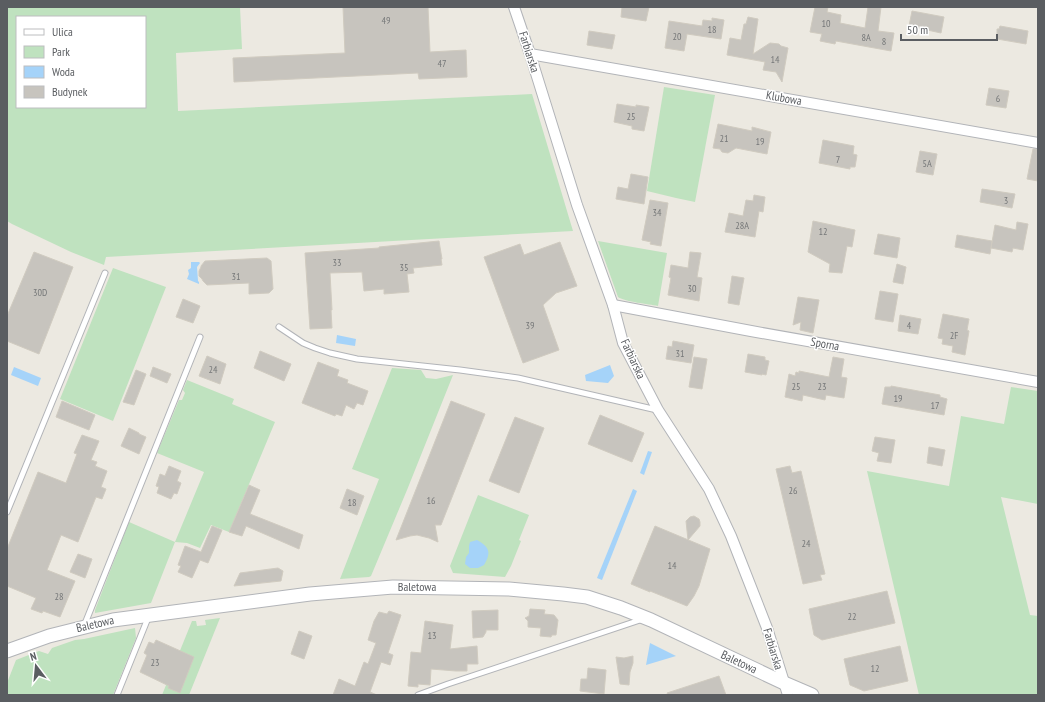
<svg xmlns="http://www.w3.org/2000/svg" width="1045" height="702" viewBox="0 0 1045 702" font-family="'PT Sans Narrow',sans-serif">
	<rect width="100%" height="100%" fill="#ece9e1"/>
	<g fill="#bfe2bf" fill-rule="evenodd">
		<path d="M7,7H240L242,49L176,53L178,111L532,94L573,231L106,257L104,265L71,252L12,224L7,221ZM17,17H145V107H17Z"/>
		<path d="M664,87L715,95L695,202L676,198L647,191Z"/>
		<path d="M598,241L667,253L658,306C648,304 626,302 618,297Z"/>
		<path d="M113,268L166,287L113,421L60,399Z"/>
		<path d="M392,368L421,370L426,378L436,379L453,375L407,490L371,576L369,577L340,579L379,479L352,469Z"/>
		<path d="M187,380L234,399L232,404L275,422L229,532L211,525L200,548L187,543L175,542L151,603L95,613V610L129,522L175,542L204,472L157,453L179,400H182L185,393L183,390Z"/>
		<path d="M1011,387L1038,391V504L1001,497L1030,615L1038,616V695H919L867,471L949,486L961,416L1004,424Z"/>
		<path d="M478,495L529,515L519,540L521,541L511,566L505,577L453,573L450,566Z"/>
		<path d="M220,618L189,695H162L192,621H196L197,626L206,625L205,620Z"/>
		<path d="M135,628L136,638L113,695H7V683L16,660L39,651L48,654L52,648L75,640L84,639Z"/>
	</g>
	<g fill="#a5d3f9">
		<path d="M191,262H199L200,263L197,267L198,281L199,282V284L187,279L189,274L188,270L191,268Z"/>
		<path d="M337,335L356,339L355,346L336,343Z"/>
		<path d="M610,365L614,376L608,383L586,381L585,375Z"/>
		<path d="M14,367L41,378L38,386L11,375Z"/>
		<path d="M648,451L652,452L644,475L640,473Z"/>
		<path d="M633,489L637,491L602,580L597,578Z"/>
		<path d="M477,540C489,547 492,552 484,565L478,568H470L465,564L466,557L469,553V546L470,542Z"/>
		<path d="M650,643L676,656L646,665Z"/>
	</g>
	<g fill="#c7c4be" stroke="#d0cbc0">
		<path d="M343,7H428L430,52L466,50L467,77L419,79L418,73L234,82L233,58L345,53Z"/>
		<path d="M622,7H649L646,21L621,17Z"/>
		<path d="M815,7H828L827,12L841,15L840,23L865,28L868,7H881L878,31L894,33L891,51L836,41L835,44L820,41L822,34L810,32Z"/>
		<path d="M912,11L944,17L941,33L909,26Z"/>
		<path d="M748,17L758,19L753,54L770,43L779,44L781,46L788,48L782,82L776,72L763,70L765,62L727,55L730,38L741,40L744,24H746Z"/>
		<path d="M712,18L724,20L721,39L687,34L684,51L665,48L669,21L702,26L703,20L712,21Z"/>
		<path d="M1000,26L1028,31L1026,44L997,39V29H999Z"/>
		<path d="M589,31L615,35L612,49L587,45Z"/>
		<path d="M989,88L1009,91L1006,108L986,105Z"/>
		<path d="M617,104L636,107V105L649,107L644,131L632,129V126L614,122Z"/>
		<path d="M718,124L752,131V127L771,132L767,154L736,148L728,153L722,152L720,149L713,148Z"/>
		<path d="M823,140L854,146L853,154L857,155L855,167H850V169L819,163Z"/>
		<path d="M1033,149H1038V181L1027,179Z"/>
		<path d="M920,151L937,154L933,175L916,172Z"/>
		<path d="M631,174L648,177L644,204L616,199L618,187L628,189Z"/>
		<path d="M982,189L1015,194L1012,208L980,202Z"/>
		<path d="M754,195L765,197L763,212L759,211L755,237L725,232L729,213L743,216L746,200L753,201Z"/>
		<path d="M650,200L668,203L661,246L650,244L651,242L642,240Z"/>
		<path d="M813,221L855,230L852,247L847,246L842,273L829,272L830,264L808,252Z"/>
		<path d="M1017,222L1028,224L1023,250L1013,248L1012,252L991,248L995,225L1016,230Z"/>
		<path d="M878,234L900,238L897,258L874,254Z"/>
		<path d="M957,235L992,241L990,254L955,247Z"/>
		<path d="M439,241L442,259H441L442,265L413,268L414,273L407,274L409,292L384,294V289L364,291L362,272L330,273L332,310H331L332,328L310,329L305,253L379,248V247Z"/>
		<path d="M560,242L577,286L556,293L543,305L559,350L523,363L484,257L520,244L524,255Z"/>
		<path d="M34,252L73,267L39,354L7,341V316Z"/>
		<path d="M690,252L701,253L697,277L702,278L699,301L668,295L671,278L669,277L671,265L688,268Z"/>
		<path d="M267,258L271,261L273,289L269,293L249,294V283L207,285L203,281L202,279L199,276V271L201,267V266L205,261Z"/>
		<path d="M897,264L906,267L903,284L893,282Z"/>
		<path d="M732,276L744,278L739,305L728,303Z"/>
		<path d="M880,291L898,294L893,322L875,319Z"/>
		<path d="M798,297L819,300L813,333L800,330L801,322L793,325Z"/>
		<path d="M183,299L200,306L193,323L176,317Z"/>
		<path d="M943,314L969,319L967,330L969,331L965,355L952,352L953,346L942,344L943,339L938,338Z"/>
		<path d="M900,315L921,319L918,334L898,331Z"/>
		<path d="M673,341L694,345L691,363L666,359L668,346L672,347Z"/>
		<path d="M260,351L291,364L284,381L254,368Z"/>
		<path d="M748,354L765,357V360L769,361L766,375L762,374V375L745,372Z"/>
		<path d="M207,356L226,364L220,384L199,376Z"/>
		<path d="M694,357L707,359L702,389L689,387Z"/>
		<path d="M833,357L844,359L841,377L847,378L844,398L826,395L825,400L803,395L802,401L785,397L789,374L795,376L796,372L799,373V371L829,377Z"/>
		<path d="M318,362L339,370L337,376L348,380L347,383L368,391L363,405L357,403L354,409L346,405L342,416L336,414L335,416L302,403Z"/>
		<path d="M153,367L171,374L167,383L150,376Z"/>
		<path d="M136,370L146,374L134,405L123,402Z"/>
		<path d="M891,386L940,395V397L947,399L944,415L882,404L885,387H891Z"/>
		<path d="M62,401L95,415L89,430L56,417Z"/>
		<path d="M451,401L485,414L441,525H435L438,542L429,538L417,535L410,536L396,540Z"/>
		<path d="M600,415L644,433L632,462L588,444Z"/>
		<path d="M515,417L544,428L519,493L489,481Z"/>
		<path d="M129,428L139,433V434L146,437L139,454L121,446Z"/>
		<path d="M82,435L99,441L91,460L97,462L95,466L107,471L101,487L106,489L102,499L96,497L78,542L61,535L47,570L75,581L60,617L43,611L42,613L31,609L36,598L7,586V549L38,472L66,483L77,454L74,453Z"/>
		<path d="M875,437L895,440L891,463L877,461L879,453L872,451Z"/>
		<path d="M929,447L945,450L942,466L927,463Z"/>
		<path d="M169,466L181,471L177,481L181,483L177,494L174,493L171,499L157,493L159,487L156,486L160,474L165,476Z"/>
		<path d="M790,466L792,473L801,471L825,574L820,575L822,580L803,584L776,469Z"/>
		<path d="M249,485L260,490L250,514L303,535L299,549L246,526L242,536L229,532Z"/>
		<path d="M347,489L364,496L357,515L340,508Z"/>
		<path d="M694,516L699,519L700,522V526L688,540L686,521L690,517Z"/>
		<path d="M212,526L222,530L208,563L200,560L192,578L178,572L181,566L178,565L185,546L201,552Z"/>
		<path d="M655,526L710,549L699,586L694,596L687,606L650,591V592L631,584Z"/>
		<path d="M78,554L92,559L85,578L70,572Z"/>
		<path d="M278,568L283,571L281,581L234,586L240,573Z"/>
		<path d="M887,591L895,623L822,640L814,635L809,609Z"/>
		<path d="M530,609L545,610L544,614L554,615L558,620L556,635H552L551,637L540,636L541,628L528,627V621L525,618L529,616Z"/>
		<path d="M498,610V630H486V632L483,637L473,638L472,611Z"/>
		<path d="M389,611L401,615L388,653L393,655L390,665L381,662L370,692L377,695H333L339,679L355,686L364,662L368,664L376,643L368,640L374,621L379,612L387,614Z"/>
		<path d="M425,621L453,625L450,649L477,646L478,664H467V671H456L431,669L430,685L418,684V687L408,686L411,652L421,653Z"/>
		<path d="M299,631L312,636L304,659L291,654Z"/>
		<path d="M156,640L194,657L180,693L168,688L169,686L140,672L147,655L144,653L149,642L154,644Z"/>
		<path d="M900,646L908,681L864,691L850,685L844,659Z"/>
		<path d="M633,656V663L630,672L629,685L620,684L616,657L624,658Z"/>
		<path d="M588,668L606,670L604,694L580,691L581,679H587Z"/>
		<path d="M719,676L726,695H668L667,693Z"/>
	</g>
	<g fill="none" stroke-linecap="round" stroke-linejoin="round">
		<g stroke="#b2b4b8" stroke-width="7">
			<g id="service">
				<path d="M279,327L303,343L315,348L330,353L357,359L460,370L518,378L657,410"/>
				<path d="M7,512L105,273"/>
				<path d="M84,626L200,337"/>
				<path d="M117,695L148,618"/>
				<path d="M418,695L448,684L643,619"/>
			</g>
		</g>
		<g stroke="#b2b4b8" stroke-width="12">
			<g id="minor">
				<path d="M514,7L530,54L577,205L613,305L623,343L658,410L709,489L731,536L767,628L788,695"/>
				<path d="M530,54L1038,143"/>
				<path d="M613,305L751,331L1038,382"/>
			</g>
		</g>
		<g stroke="#b2b4b8" stroke-width="15">
			<path id="tertiary" d="M7,651L49,636L113,620L310,594L393,587L509,589L563,594L587,597L621,608L651,620L784,683L812,695"/>
		</g>
		<use href="#service" stroke="#fff" stroke-width="5"/>
		<use href="#minor" stroke="#fff" stroke-width="10"/>
		<use href="#tertiary" stroke="#fff" stroke-width="13"/>
	</g>
	<g text-anchor="middle" stroke-width="3" stroke-linejoin="round" paint-order="stroke">
		<g font-size="10" fill="#757778">
			<text x="386" y="24">49</text>
			<text x="826" y="27">10</text>
			<text x="712" y="33">18</text>
			<text x="677" y="40">20</text>
			<text x="866" y="41">8A</text>
			<text x="884" y="45">8</text>
			<text x="775" y="63">14</text>
			<text x="442" y="67">47</text>
			<text x="998" y="102">6</text>
			<text x="631" y="120">25</text>
			<text x="724" y="142">21</text>
			<text x="760" y="145">19</text>
			<text x="838" y="163">7</text>
			<text x="927" y="167">5A</text>
			<text x="1006" y="204">3</text>
			<text x="657" y="216">34</text>
			<text x="742" y="229">28A</text>
			<text x="823" y="235">12</text>
			<text x="337" y="266">33</text>
			<text x="404" y="271">35</text>
			<text x="236" y="280">31</text>
			<text x="692" y="292">30</text>
			<text x="40" y="296">30D</text>
			<text x="530" y="329">39</text>
			<text x="909" y="329">4</text>
			<text x="954" y="339">2F</text>
			<text x="680" y="357">31</text>
			<text x="213" y="373">24</text>
			<text x="796" y="390">25</text>
			<text x="822" y="390">23</text>
			<text x="898" y="402">19</text>
			<text x="935" y="409">17</text>
			<text x="793" y="494">26</text>
			<text x="431" y="504">16</text>
			<text x="352" y="506">18</text>
			<text x="806" y="547">24</text>
			<text x="672" y="569">14</text>
			<text x="59" y="600">28</text>
			<text x="852" y="620">22</text>
			<text x="432" y="639">13</text>
			<text x="155" y="666">23</text>
			<text x="875" y="672">12</text>
		</g>
		<g font-size="12" fill="#5a5d61" stroke="#fff">
			<text transform="translate(529 52) rotate(72)" y="4">Farbiarska</text>
			<text transform="translate(784 98) rotate(10)" y="4">Klubowa</text>
			<text transform="translate(825 344) rotate(10)" y="4">Sporna</text>
			<text transform="translate(633 359) rotate(65)" y="4">Farbiarska</text>
			<text x="417" y="591">Baletowa</text>
			<text transform="translate(95 624) rotate(-13)" y="4">Baletowa</text>
			<text transform="translate(773 649) rotate(73)" y="4">Farbiarska</text>
			<text transform="translate(739 662) rotate(25)" y="4">Baletowa</text>
		</g>
	</g>
	<rect width="1045" height="702" fill="none" stroke="#5a5d61" stroke-width="16"/>
	<rect x="16" y="16" width="130" height="92" fill="#ffffff" stroke="#bdbec0"/>
	<rect x="24" y="29" width="20" height="6" fill="#ffffff" stroke="#bdbec0"/>
	<text x="52" y="36" font-size="12" fill="#5a5d61">Ulica</text>
	<rect x="24" y="46" width="20" height="12" fill="#bfe2bf" stroke="#bdbec0"/>
	<text x="52" y="56" font-size="12" fill="#5a5d61">Park</text>
	<rect x="24" y="66" width="20" height="12" fill="#a5d3f9" stroke="#bdbec0"/>
	<text x="52" y="76" font-size="12" fill="#5a5d61">Woda</text>
	<rect x="24" y="86" width="20" height="12" fill="#c7c4be" stroke="#bdbec0"/>
	<text x="52" y="96" font-size="12" fill="#5a5d61">Budynek</text>
	<g transform="translate(36 666) rotate(344)" stroke="#ffffff" stroke-width="3" paint-order="stroke">
	<path d="M0-3L7 15L0 10L-7 15Z" fill="#5a5d61"/>
	<text y="-6" font-size="11" font-weight="bold" text-anchor="middle" fill="#5a5d61">N</text>
	</g>
	<path d="M901 34v6h96v-6" fill="none" stroke="#5a5d61" stroke-width="2"/>
	<text x="907" y="34" font-size="12" fill="#5a5d61" stroke="#ffffff" stroke-width="3" paint-order="stroke">50 m</text>
</svg>
